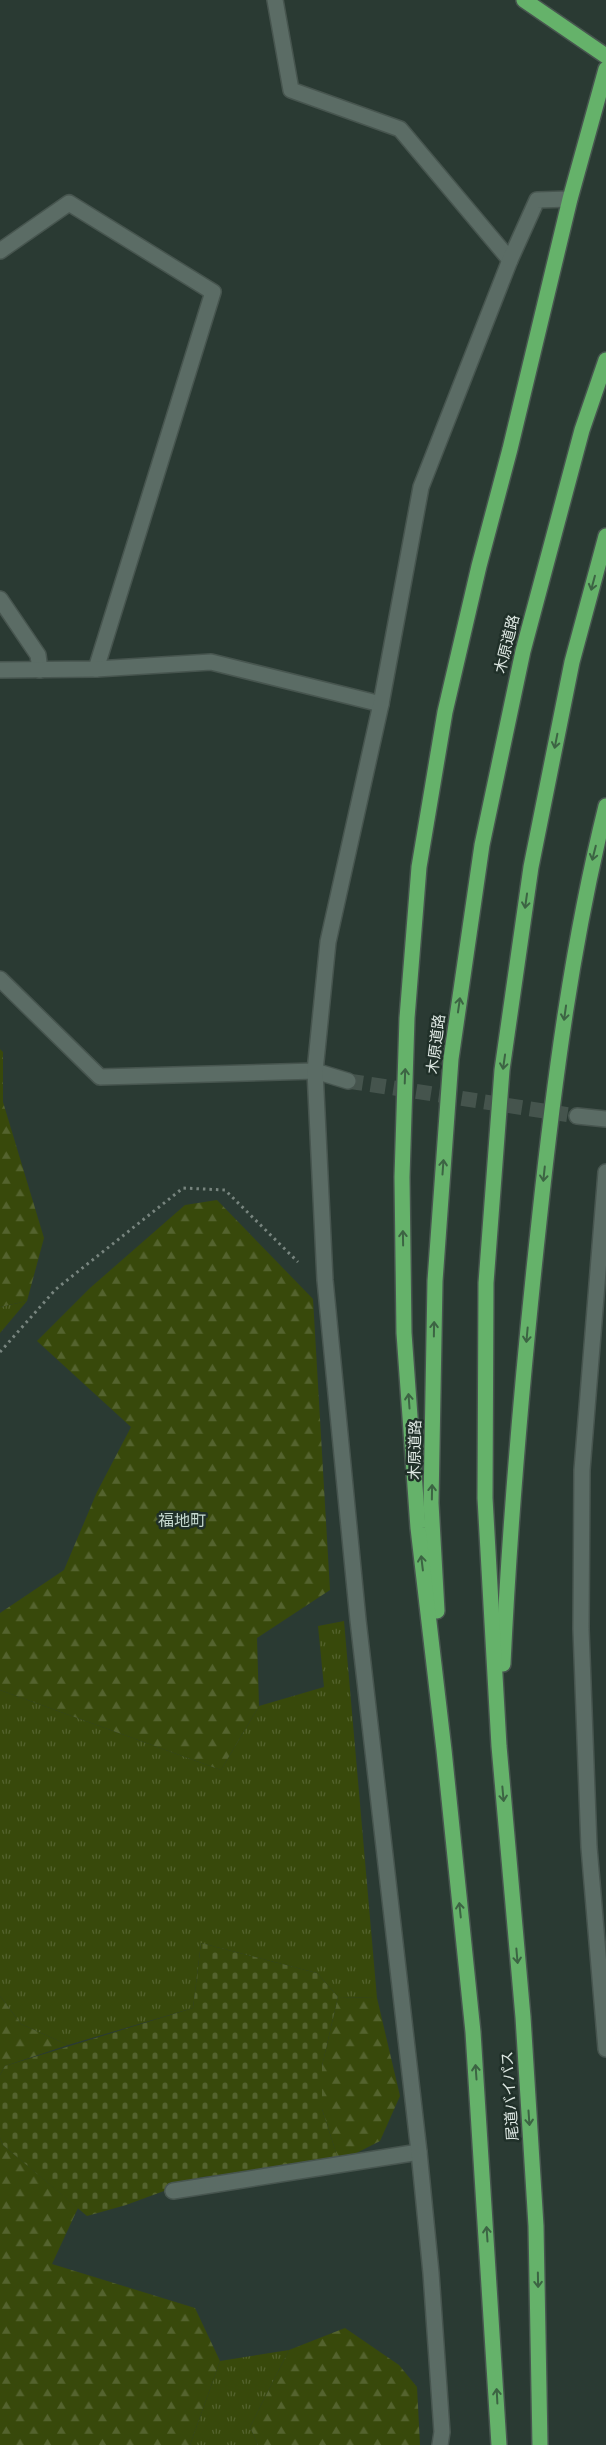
<svg xmlns="http://www.w3.org/2000/svg" width="606" height="2445" viewBox="0 0 606 2445" font-family="Merriweather,'Noto Sans JP',serif">
	<defs>
		<pattern id="grass-tufts" width="24" height="20" patternUnits="userSpaceOnUse" patternTransform="scale(1.25)"><rect width="24" height="20" fill="#38490b"/><path d="M3 7l-1-3M5 7V3M7 7l1-3M15 17l-1-3M17 17v-4M19 17l1-3" fill="none" stroke="#54632e"/></pattern>
		<pattern id="forest-firs" width="22" height="20" patternUnits="userSpaceOnUse" patternTransform="scale(1.25)"><rect width="22" height="20" fill="#38490b"/><path d="M5 1l3.5 6h-7zM16 11l3.5 6h-7z" fill="#54632e"/></pattern>
		<pattern id="cemetery-stones" width="16" height="16" patternUnits="userSpaceOnUse" patternTransform="scale(1.25)"><rect width="16" height="16" fill="#38490b"/><path d="M2 7V4a2 2 0 0 1 4 0v3zM10 15v-3a2 2 0 0 1 4 0v3z" fill="#54632e"/></pattern>
	</defs>
	<rect width="100%" height="100%" fill="#2a3a33"/>
	<g fill="url(#grass-tufts)">
		<path d="M27,1301L0,1333V1307Z"/>
		<path d="M344,1621L377,1998L338,1997L317,1973L201,1943L193,2008L68,2045L21,2024L0,1996V1690L221,1770L259,1706L324,1687L318,1626Z"/>
		<path d="M289,2350L250,2427L258,2445H190L220,2361Z"/>
	</g>
	<g fill="url(#forest-firs)">
		<path d="M0,1049L3,1052V1102L44,1238L27,1301L0,1307Z"/>
		<path d="M217,1200L313,1299L330,1590L257,1638L259,1706L221,1770L0,1690V1613L64,1570L97,1492L131,1427L37,1341L90,1288L185,1205Z"/>
		<path d="M0,1996L21,2024L68,2045L5,2066L0,2075Z"/>
		<path d="M338,1997L377,1998L400,2096L380,2141L339,2162L322,2109V2066Z"/>
		<path d="M0,2138L3,2145L78,2208L52,2264L195,2308L220,2361L190,2445H0Z"/>
		<path d="M345,2328L399,2365L417,2387L420,2445H258L250,2427L289,2350Z"/>
	</g>
	<path fill="url(#cemetery-stones)" d="M201,1943L317,1973L338,1997L322,2066V2109L339,2162L202,2177L126,2205L87,2216L3,2145L0,2138V2075L5,2066L193,2008Z"/>
	<g fill="none" stroke-linecap="round" stroke-linejoin="round">
		<path stroke="#45544d" stroke-width="15" stroke-dasharray="15 8" stroke-linecap="butt" d="M348,1081L577,1116"/>
		<g stroke="#47554f" stroke-width="18">
			<g id="minor">
				<path d="M275,0L291,90L400,129L510,260"/>
				<path d="M0,251L69,203L213,292L96,669"/>
				<path d="M0,599L38,655L40,670"/>
				<path d="M0,670L96,669L211,662L381,704"/>
				<path d="M0,979L100,1077L315,1071L348,1081"/>
				<path d="M577,1116L606,1119"/>
				<path d="M606,1172L582,1470L581,1629L589,1847L606,2049"/>
				<path d="M173,2191L419,2152"/>
				<path d="M440,2445L442,2432L431,2273L419,2152L358,1620L325,1280L315,1071L328,942L381,704L421,487L510,260L537,200L570,199"/>
			</g>
		</g>
		<g stroke="#47554f" stroke-width="18">
			<g id="highway">
				<path d="M524,0L606,56"/>
				<path d="M437,1611L431,1503L435,1281L451,1059L482,845L523,651L582,430L606,360"/>
				<path d="M503,1664C510,1516 523,1369 539,1222C554,1082 572,943 606,806"/>
				<path d="M499,2445L473,2032L444,1750L418,1528L404,1333L402,1177L407,1018L419,867L445,712L479,566L510,449L570,199L606,69"/>
				<path d="M540,2445L536,2226L523,2017L499,1746L485,1498L486,1283L502,1070L531,867L572,662L606,536"/>
			</g>
		</g>
		<path stroke="#78857f" stroke-width="3" stroke-dasharray="2.5 4" stroke-linecap="butt" d="M0,1352L56,1289L183,1188L225,1190L298,1262"/>
		<use href="#minor" stroke="#5b6c65" stroke-width="15"/>
		<use href="#highway" stroke="#65b26a" stroke-width="15"/>
	</g>
	<defs><path id="oneway-shaft" d="M-6 0H5M1.5-3L5.5 0L1.5 3" fill="none" stroke-width="1.6" stroke-linecap="round" stroke-linejoin="round" transform="scale(1.25)"/></defs>
	<g stroke="#3c6443">
		<use href="#oneway-shaft" transform="translate(593 583) rotate(105)"/>
		<use href="#oneway-shaft" transform="translate(556 741) rotate(101)"/>
		<use href="#oneway-shaft" transform="translate(594 853) rotate(104)"/>
		<use href="#oneway-shaft" transform="translate(526 901) rotate(98)"/>
		<use href="#oneway-shaft" transform="translate(459 1005) rotate(-82)"/>
		<use href="#oneway-shaft" transform="translate(565 1013) rotate(98)"/>
		<use href="#oneway-shaft" transform="translate(504 1062) rotate(98)"/>
		<use href="#oneway-shaft" transform="translate(405 1076) rotate(-88)"/>
		<use href="#oneway-shaft" transform="translate(443 1167) rotate(-86)"/>
		<use href="#oneway-shaft" transform="translate(544 1174) rotate(96)"/>
		<use href="#oneway-shaft" transform="translate(403 1238) rotate(-91)"/>
		<use href="#oneway-shaft" transform="translate(434 1329) rotate(-89)"/>
		<use href="#oneway-shaft" transform="translate(527 1335) rotate(95)"/>
		<use href="#oneway-shaft" transform="translate(409 1401) rotate(-94)"/>
		<use href="#oneway-shaft" transform="translate(432 1492) rotate(-89)"/>
		<use href="#oneway-shaft" transform="translate(422 1563) rotate(-97)"/>
		<use href="#oneway-shaft" transform="translate(503 1794) rotate(85)"/>
		<use href="#oneway-shaft" transform="translate(460 1910) rotate(-96)"/>
		<use href="#oneway-shaft" transform="translate(517 1956) rotate(85)"/>
		<use href="#oneway-shaft" transform="translate(476 2072) rotate(-94)"/>
		<use href="#oneway-shaft" transform="translate(529 2118) rotate(86)"/>
		<use href="#oneway-shaft" transform="translate(487 2234) rotate(-94)"/>
		<use href="#oneway-shaft" transform="translate(538 2280) rotate(89)"/>
		<use href="#oneway-shaft" transform="translate(497 2396) rotate(-93)"/>
	</g>
	<g text-anchor="middle" stroke-width="5" stroke-linejoin="round" paint-order="stroke">
		<g font-size="15" fill="#dee8e3" stroke="#203029">
			<text transform="translate(507 644) rotate(-76)" y="5">木原道路</text>
			<text transform="translate(436 1044) rotate(-83)" y="5">木原道路</text>
			<text transform="translate(415 1450) rotate(-89)" y="5">木原道路</text>
			<text transform="translate(510 2096) rotate(-94)" y="5">尾道バイパス</text>
		</g>
		<g font-size="16" fill="#c5d8cf" stroke="#203029">
			<text x="182" y="1526">福地町</text>
		</g>
	</g>
</svg>
